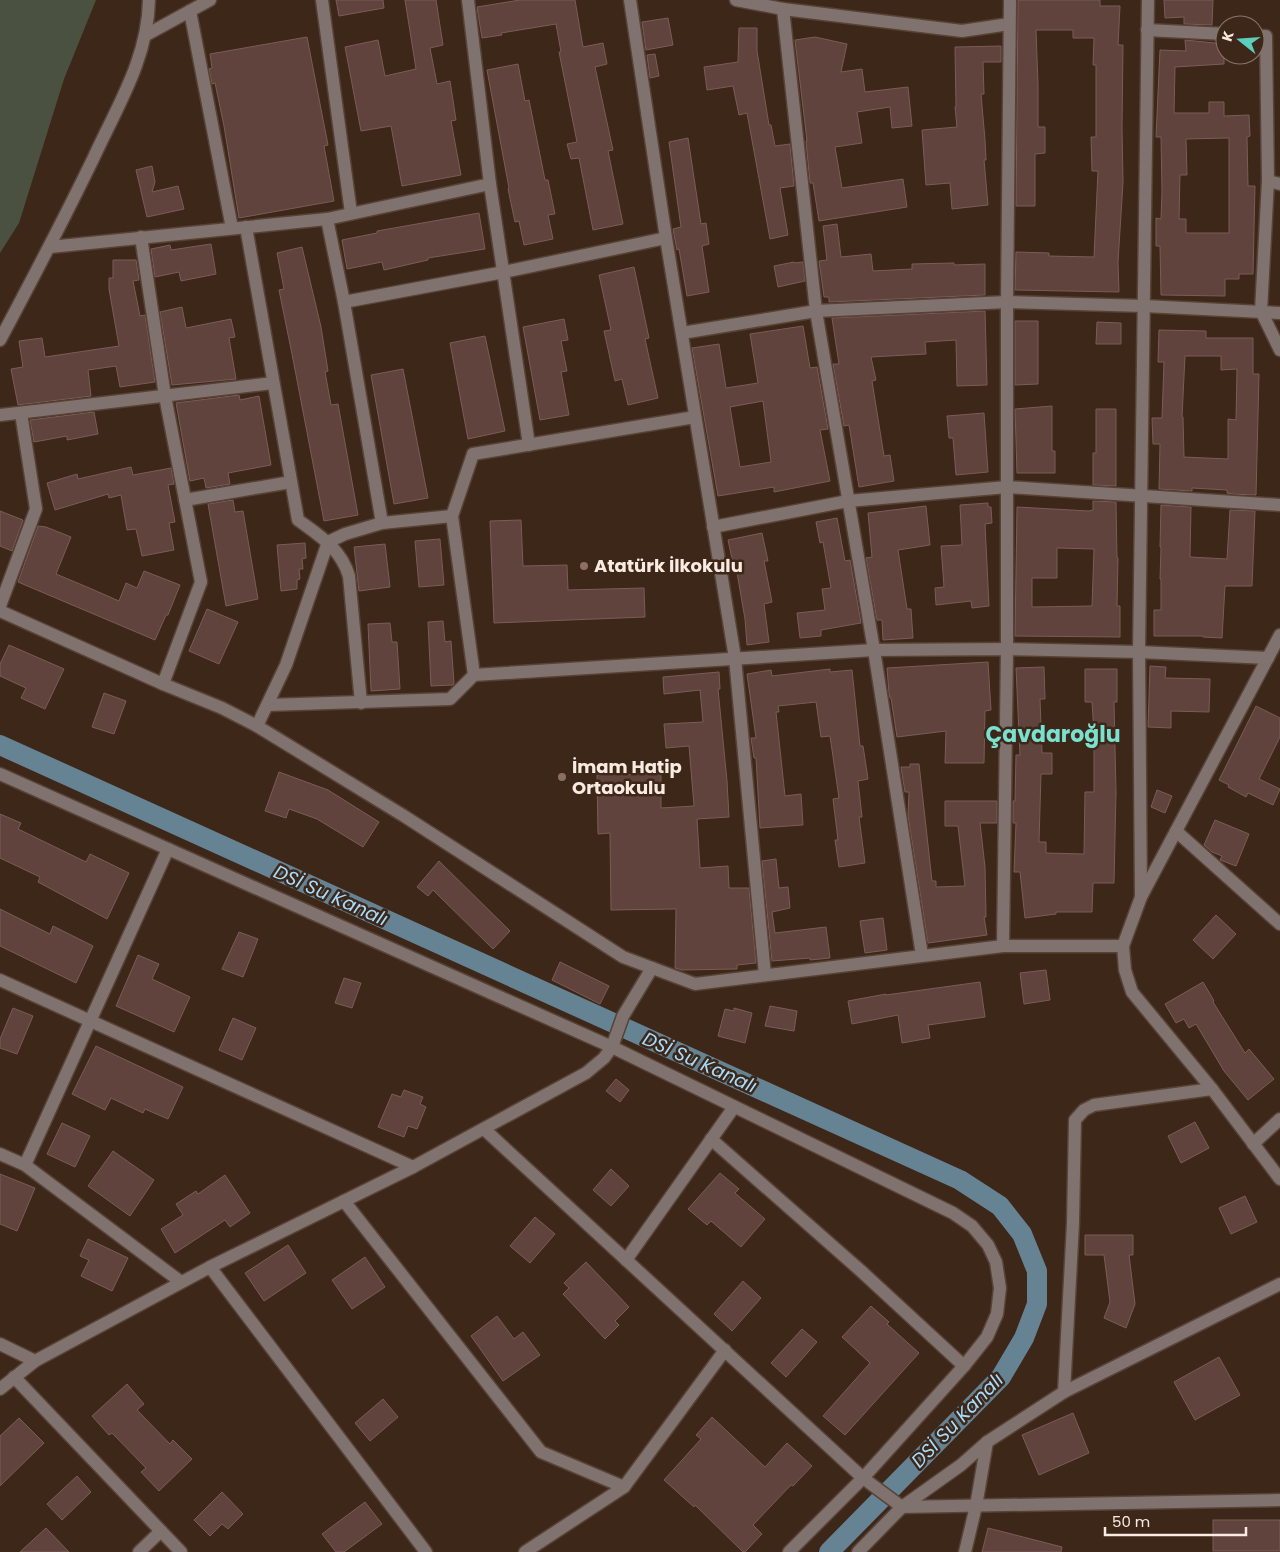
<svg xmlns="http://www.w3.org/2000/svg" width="1280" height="1552" viewBox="0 0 1280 1552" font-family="Poppins,sans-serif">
	<rect width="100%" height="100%" fill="#3d2719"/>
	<path fill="#4a5141" d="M0,0H96L64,79L19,223L0,253Z"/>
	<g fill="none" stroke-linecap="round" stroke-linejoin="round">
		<path stroke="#668394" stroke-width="20" d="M0,745L960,1180L1000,1206L1022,1234L1037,1271V1304L1024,1338L1001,1377L829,1552"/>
	</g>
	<g fill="#61433e" stroke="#7b5c57" fill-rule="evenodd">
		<path d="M336,0H383L384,8L339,16Z"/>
		<path d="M405,0H436L443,45L430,48L437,84L450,81L456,120L451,121L461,175L402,186L391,126L361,131L345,47L378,40L385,76L416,69Z"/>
		<path d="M520,0H575L583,47L603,43L607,64L595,67L613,150L608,151L623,224L593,230L579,158L571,159L567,144L577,142L559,52H561L556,24L501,33L502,35L482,38L477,7Z"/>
		<path d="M1018,0H1100V6H1120L1118,45H1123L1122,128L1123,182L1118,262L1119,292L1015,290L1016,252L1049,253V256L1094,257L1098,171H1092L1091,137H1096V65H1093L1094,38H1073V30H1036L1038,84V127H1045V153L1035,154V206H1016Z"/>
		<path d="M1164,0H1213L1212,25L1184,24V17L1165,18Z"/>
		<path d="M668,18L673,45L646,50L642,22Z"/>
		<path d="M739,28H757V51L769,125H771L775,146L790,144L794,186L780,188L788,235L770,239L747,113L739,115L733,86L707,90L704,67L738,62Z"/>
		<path d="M307,37L328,145L324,146L334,201L239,218L224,126L215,83L212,84L209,69L212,68L210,54Z"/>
		<path d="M815,37L847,44L841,72L862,69L865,92L908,87L912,126L892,128L890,107L857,112L862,143L835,147L842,188L903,179L907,207L819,221L813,183H810L806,141H807L795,40Z"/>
		<path d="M1185,40L1224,44V64L1175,67L1174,113H1209V102H1224V116L1249,115L1250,136L1247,137L1248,186H1255L1253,274H1239V279H1225V296L1161,295L1160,246H1156V218L1161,219L1162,191L1161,137H1156L1160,50L1186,51ZM1229,138V233H1186V219H1179L1180,175H1187L1186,139Z"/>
		<path d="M1001,46V62H983L984,94H981L985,140L986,160H984L988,205L952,209L950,183L926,185L922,130L957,127L955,107H956L955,47Z"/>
		<path d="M655,54L659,76L650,78L647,55Z"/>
		<path d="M518,64L525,101L529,100L545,180H548L555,214L548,215L553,239L524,245L519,221L515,222L508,189L509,188L487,70Z"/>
		<path d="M688,138L701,224L706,223L709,244L702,246L709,292L687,296L679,249L677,250L673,229L681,227L669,142Z"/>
		<path d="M152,166L155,182L152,192L178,186L184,209L147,217L136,170Z"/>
		<path d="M479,213L485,249L428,258V260L384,270L382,262L347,269L342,240L377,233V231Z"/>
		<path d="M837,224L841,257L871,254L873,271L912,269V264L954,263V265L985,264V295L829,302V297H824L819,261L827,260L823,226Z"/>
		<path d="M211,244L216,274L181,281L179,272L155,277L151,249L170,245L171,250Z"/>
		<path d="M302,247L321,327L328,371L325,372L331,405L338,404L358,515L324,521L292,354L279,290L284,289L277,253Z"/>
		<path d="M113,260H136L139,280L133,281L140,316L145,315L155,382L120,387L116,366L88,370L91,396L18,405L11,369L23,367L19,341L42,338L45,357L119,346L109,289V278H113Z"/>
		<path d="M794,262V263L803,262L805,281L778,287L774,266Z"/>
		<path d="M634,267L649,338L645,339L658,398L628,405L622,379L615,381L604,331L611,330L599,275Z"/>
		<path d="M182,307L186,328L231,319L235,337L229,338L236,379L172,385L160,312Z"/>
		<path d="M985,311L987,385L957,386L956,340L925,342L926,354L871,357L876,380L872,381L884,456L890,455L894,481L859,487L849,425L844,426L833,364H839L832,318Z"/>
		<path d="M564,319L568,340L561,341L567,371L561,372L569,415L540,420L523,327Z"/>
		<path d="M1015,321H1038V384L1015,385Z"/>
		<path d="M1097,322L1121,323V344H1096Z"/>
		<path d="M803,326L810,368L817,367L828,429L820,430L830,481L774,492V487L718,496L692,348L719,344L726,388L758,383L750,334ZM763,401L771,462L740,467L730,407Z"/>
		<path d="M1159,330L1206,331V338H1253V374H1259L1256,495L1232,494L1227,493V490L1192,488V491L1159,489L1160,444H1153L1152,418H1162L1164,362H1158ZM1185,356H1221V370L1237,369L1236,420L1228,419V459L1184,457L1183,417H1182Z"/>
		<path d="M485,336L505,431L468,439L450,343Z"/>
		<path d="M403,369L428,498L394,504L371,375Z"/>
		<path d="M239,395L240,400L259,396L271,465L228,473L230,484L206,488L204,478L190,481L176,403Z"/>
		<path d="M1052,406V451H1055V473H1017L1015,409Z"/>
		<path d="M1096,409H1116V486L1093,485V453H1096Z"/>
		<path d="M94,412L98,434L67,440V436L34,442L30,420Z"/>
		<path d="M984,413L988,472L956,475L953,438H949L947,416Z"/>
		<path d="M131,467L133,475L171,468L174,484L168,485L175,522L169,523L174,550L142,556L136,529L127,530L121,495L109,498L108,494L55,510L47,483L77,474L78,479Z"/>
		<path d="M233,500L235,512L243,511L258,599L226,606L208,504Z"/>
		<path d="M1093,501L1116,502L1117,558H1118L1117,606H1120V637L1015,636L1017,507L1089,511L1093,510ZM1057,548L1094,549L1092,606L1032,607V578H1057Z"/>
		<path d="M988,503V507H991L992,523L985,524L989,606L972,608L971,601L936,605L935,588L944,587L941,546L962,545L960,505Z"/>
		<path d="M1161,505L1191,507L1190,557L1227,559L1230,510L1255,511L1252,586H1225L1222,638L1203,637V636H1154V610H1161V579H1160L1161,548L1160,547Z"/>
		<path d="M926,506L930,545L898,550L907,609H911L913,638L883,640L882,620H877L866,558L872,557L868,513Z"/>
		<path d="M0,511L23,520L12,551L0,546Z"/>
		<path d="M837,518L845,561L850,560L861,623L821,630V636L800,638L797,613L825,610L822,589L831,588L823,542L820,543L816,522Z"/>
		<path d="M521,520L523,566L567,565L568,590L644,588L645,617L494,623L490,521Z"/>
		<path d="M38,526L46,527L71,537L56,574L87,587L119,601L126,583L137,588L144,571L180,585L168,615H166L155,640L18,582Z"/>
		<path d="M762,533L768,561H764L772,602L764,604L769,642L747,645L745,619L736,567L734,568L728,540Z"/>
		<path d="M440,539L444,585L419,587L415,541Z"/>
		<path d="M305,543L306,558L302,559L303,569H299L300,579L297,580V589L281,591L277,545Z"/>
		<path d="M385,544L390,587L359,591L354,547Z"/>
		<path d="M207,609L238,622L219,664L189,651Z"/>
		<path d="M443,621L445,642L451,641L454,683L453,685L431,686L428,622Z"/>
		<path d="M390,623L392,642H397L400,689L371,691L368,624Z"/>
		<path d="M9,645L64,669L45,709L21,698L26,688L0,676V664Z"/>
		<path d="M988,662L991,710L985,711L984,763H945L946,731L897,737L891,698H890L889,693L887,668Z"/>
		<path d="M1150,666L1166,667L1165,678L1210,679L1209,712L1171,711V728L1148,727Z"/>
		<path d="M1044,667L1045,699H1040L1042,753H1052V774H1041L1039,842H1046V853L1084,854L1085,792H1094V733L1092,702H1085V669H1117V702H1114L1116,792L1114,883H1093L1092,912H1056V914L1025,918L1020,872H1014L1016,823H1013V801H1015L1016,755H1020L1016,668Z"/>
		<path d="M830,669V672L852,670L860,746H863L868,779L858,781L862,817H859L865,863L839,867L835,840H838L833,799L839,798L830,736L821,737L816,702L778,706L779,712H776L785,796L801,794L803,825L760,828L756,758H754L751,738H756L747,674L771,670L772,676Z"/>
		<path d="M719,672L720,689H718L727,781L729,817L697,819L700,868L728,866L729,888H749L756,963L737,965V969L682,970L675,968L676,909L611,910L610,833L598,834L597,775L661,774V808L694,806L689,746L666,748L664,724L703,722L700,690L664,694L663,677Z"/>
		<path d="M104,693L126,701L114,734L92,727Z"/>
		<path d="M1256,706L1280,718V737L1259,779L1280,789L1273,805L1248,793L1246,797L1228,787L1229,785L1219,780Z"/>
		<path d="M910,764H919L932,881H936V887L965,886L958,826H945V801H997V823H980L985,867L986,917H984L987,935L928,943L908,816L909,792H905L901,767H910Z"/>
		<path d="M279,772L328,790L379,822L363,847L317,819L289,809L286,818L265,811Z"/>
		<path d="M1157,790L1172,796L1165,813L1151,807Z"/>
		<path d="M0,814L21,823L18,829L86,862L90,854L129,873L107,919L38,882L40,877L0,858Z"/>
		<path d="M1215,820L1249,834L1236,866L1220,860L1222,856L1212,852L1204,845Z"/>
		<path d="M776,859L779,888L788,887L790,908L772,912L775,933L826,927L830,958L810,960V958L772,961L762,861Z"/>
		<path d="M439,861L510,931L493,949L433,890L428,896L417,887Z"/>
		<path d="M0,909L50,934L53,926L93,946L76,983L0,946Z"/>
		<path d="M1216,915L1236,934L1213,959L1193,940Z"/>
		<path d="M883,918L887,950L865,953L860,921Z"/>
		<path d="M239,932L258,939L243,977L222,969Z"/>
		<path d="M138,955L159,964L152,979L190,997L174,1032L116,1006Z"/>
		<path d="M560,962L609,986L600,1004L552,980Z"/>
		<path d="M1046,970L1050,1000L1024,1004L1020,973Z"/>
		<path d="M344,978L361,983L352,1008L335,1003Z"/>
		<path d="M980,982L985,1017L928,1025L930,1038L902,1043L898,1015L852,1024L848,1001L886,994V995Z"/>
		<path d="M1203,982L1214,1001L1213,1002L1245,1053L1249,1049L1274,1079L1248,1100L1224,1071L1196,1024L1189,1028L1184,1019L1176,1023L1165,1004Z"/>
		<path d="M770,1006L797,1011L794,1031L765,1026Z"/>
		<path d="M13,1008L33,1016L17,1054L0,1048V1039Z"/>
		<path d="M734,1008L752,1013L745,1043L718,1036L725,1009L734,1011Z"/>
		<path d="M233,1018L256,1028L242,1060L219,1050Z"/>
		<path d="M96,1046L183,1087L168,1119L145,1109L143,1113L111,1098L105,1110L72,1094Z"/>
		<path d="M616,1079L629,1090L620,1102L606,1091Z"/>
		<path d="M404,1090L423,1097L420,1104L426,1107L417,1129L408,1126L404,1137L378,1127L392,1094L401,1097Z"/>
		<path d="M1195,1122L1209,1148L1181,1163L1168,1136Z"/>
		<path d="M62,1123L90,1136L75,1167L47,1154Z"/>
		<path d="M113,1151L154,1180L130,1216L88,1186Z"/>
		<path d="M611,1169L629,1186L611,1206L593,1190Z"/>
		<path d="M720,1173L739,1189L735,1193L765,1219L741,1247L711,1221L707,1225L688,1209Z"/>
		<path d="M0,1174L35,1188L17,1231L0,1224Z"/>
		<path d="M225,1175L250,1213L230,1227L225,1220L175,1253L161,1229L183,1215L176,1204L196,1191L198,1194Z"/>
		<path d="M1245,1196L1257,1222L1231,1234L1219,1208Z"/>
		<path d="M535,1217L555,1234L530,1263L510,1246Z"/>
		<path d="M1085,1235H1133V1255H1129L1135,1304L1126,1328L1104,1318L1110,1302L1104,1255H1085Z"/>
		<path d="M88,1239L128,1258L112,1291L81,1276L89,1260L80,1256Z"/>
		<path d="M288,1245L306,1273L264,1301L245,1273Z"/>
		<path d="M365,1257L385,1287L352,1309L332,1280Z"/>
		<path d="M586,1262L629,1307L615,1321L619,1325L605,1339L563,1294L569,1288L564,1283Z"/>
		<path d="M743,1281L761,1298L732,1331L714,1314Z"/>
		<path d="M871,1306L889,1322L887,1324L919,1353L845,1435L823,1416L870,1363L842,1337Z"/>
		<path d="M497,1316L514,1339L523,1332L540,1355L503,1381L471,1336Z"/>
		<path d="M802,1329L817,1342L786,1377L771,1363Z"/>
		<path d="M1219,1357L1240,1395L1195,1420L1174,1382Z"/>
		<path d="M127,1384L144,1404L137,1410L170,1444L173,1440L192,1459L159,1491L141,1472L146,1468L112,1433L109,1435L92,1416Z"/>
		<path d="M383,1399L398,1417L370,1441L355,1423Z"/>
		<path d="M1073,1413L1089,1453L1039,1475L1022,1435Z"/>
		<path d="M712,1417L765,1467L787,1443L812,1466L793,1486L791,1485L753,1525L762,1534L745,1552H743L695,1505L694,1507L664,1480L701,1439L696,1435Z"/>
		<path d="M19,1418L44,1443L0,1486V1436Z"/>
		<path d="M77,1476L91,1492L62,1520L47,1504Z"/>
		<path d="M222,1492L243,1514L228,1529L222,1524L210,1536L194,1520Z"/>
		<path d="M365,1502L382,1524L344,1552H336L322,1534Z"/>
		<rect x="1213" y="1520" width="67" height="31"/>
		<path d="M46,1528L69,1552H20Z"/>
		<path d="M988,1528L1062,1547L1061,1552H982Z"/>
	</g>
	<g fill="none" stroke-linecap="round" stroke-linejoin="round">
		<g stroke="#574235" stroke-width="15">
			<g id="minor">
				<path d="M322,0L351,213"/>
				<path d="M468,0L490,184L529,445"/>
				<path d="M630,0L666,238L735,658L765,975"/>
				<path d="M736,0L783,9L962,31L1009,24"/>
				<path d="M783,9L816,311L874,650L922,955"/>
				<path d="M190,11L232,228"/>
				<path d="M1147,30L1225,34"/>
				<path d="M146,35L210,0"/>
				<path d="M1255,36H1266L1268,181L1261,311L1280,350"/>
				<path d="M1268,181L1280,184"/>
				<path d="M327,219L344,302L382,523"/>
				<path d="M246,227L298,520C320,536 341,549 349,576L361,703"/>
				<path d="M141,237L165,396L201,582L163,684"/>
				<path d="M50,247L327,219L490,184"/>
				<path d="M344,302L504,272L666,238"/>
				<path d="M682,333L816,311L1007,302L1144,306L1280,313"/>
				<path d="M0,340C32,280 64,219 94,157C118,105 148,58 149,0"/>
				<path d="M0,415L273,383"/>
				<path d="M185,500L291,482"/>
				<path d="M713,527L848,501L1007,487L1280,505"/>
				<path d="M0,606L36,509L21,413"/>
				<path d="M0,611L163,684L222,708L257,726L404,816L623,957L695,984L1003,946H1123"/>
				<path d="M1280,635L1141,897L1123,946L1125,970L1132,992L1212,1089L1280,1179"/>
				<path d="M474,675L452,516L473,454L695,417"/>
				<path d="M268,705L450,699L474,675L874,650L1007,649L1139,652L1268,658"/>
				<path d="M257,726L286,665L328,542L345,534L382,523L452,516"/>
				<path d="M0,774L612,1047L953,1213L972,1226L988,1245L996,1262L1000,1288L997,1314L987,1337L964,1366L863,1478L789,1552"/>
				<path d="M1176,831L1280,924"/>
				<path d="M1141,897L1139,652L1148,0"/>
				<path d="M1003,946L1007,649V302L1010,0"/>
				<path d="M0,980L413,1167"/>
				<path d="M484,1129L863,1478L902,1507L1280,1500"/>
				<path d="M711,1139L861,1271L964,1366"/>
				<path d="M1253,1144L1280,1119"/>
				<path d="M0,1154L25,1165L181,1282"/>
				<path d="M25,1165L168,849"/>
				<path d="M344,1201L541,1452L624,1487"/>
				<path d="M626,1260L734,1107"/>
				<path d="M210,1267L426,1552"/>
				<path d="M0,1344L35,1361"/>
				<path d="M14,1377L181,1552"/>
				<path d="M0,1389L35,1361L210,1267L413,1167L586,1073L604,1058L612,1047L623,1016L652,968"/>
				<path d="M1064,1392L1073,1223L1075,1120L1084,1110L1094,1105L1212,1089"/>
				<path d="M139,1552L161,1531"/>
				<path d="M525,1552L624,1487L725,1350"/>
				<path d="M858,1552L902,1507L961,1465L987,1442L1064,1392L1280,1284"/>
				<path d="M965,1552L976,1506L987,1442"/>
			</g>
		</g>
		<use href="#minor" stroke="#80726e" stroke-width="12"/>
	</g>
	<g fill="#8d6e63" stroke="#3d2719" stroke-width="2">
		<circle cx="584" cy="566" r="5"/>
		<circle cx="562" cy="777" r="5"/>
	</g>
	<g text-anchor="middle" stroke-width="5" stroke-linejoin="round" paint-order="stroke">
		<g font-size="18" font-weight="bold" fill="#faebe2" stroke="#3d2719" text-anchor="start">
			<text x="594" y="572">Atatürk İlkokulu</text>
			<text x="572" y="773">İmam Hatip<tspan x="572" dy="21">Ortaokulu</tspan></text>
		</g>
		<g font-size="19" font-style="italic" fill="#a6ddfe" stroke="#3d2719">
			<text transform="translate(331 895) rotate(24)" y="7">DSİ Su Kanalı</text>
			<text transform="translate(700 1062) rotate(24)" y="7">DSİ Su Kanalı</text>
			<text transform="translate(957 1420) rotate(-46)" y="7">DSİ Su Kanalı</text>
		</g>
		<g font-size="22" font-weight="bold" fill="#7ae0cf" stroke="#3d2719">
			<text x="1053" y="742">Çavdaroğlu</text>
		</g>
	</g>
	<g transform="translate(1240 40) rotate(287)"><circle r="24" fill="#3d2719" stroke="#897569"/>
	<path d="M0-4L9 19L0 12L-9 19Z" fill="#5bcebc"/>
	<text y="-8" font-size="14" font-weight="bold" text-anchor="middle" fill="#faebe2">K</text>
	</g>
	<path d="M1105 1527v8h141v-8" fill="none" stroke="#faebe2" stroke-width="2.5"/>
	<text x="1112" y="1527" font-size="15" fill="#faebe2" stroke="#3d2719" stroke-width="4" paint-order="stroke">50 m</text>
</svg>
